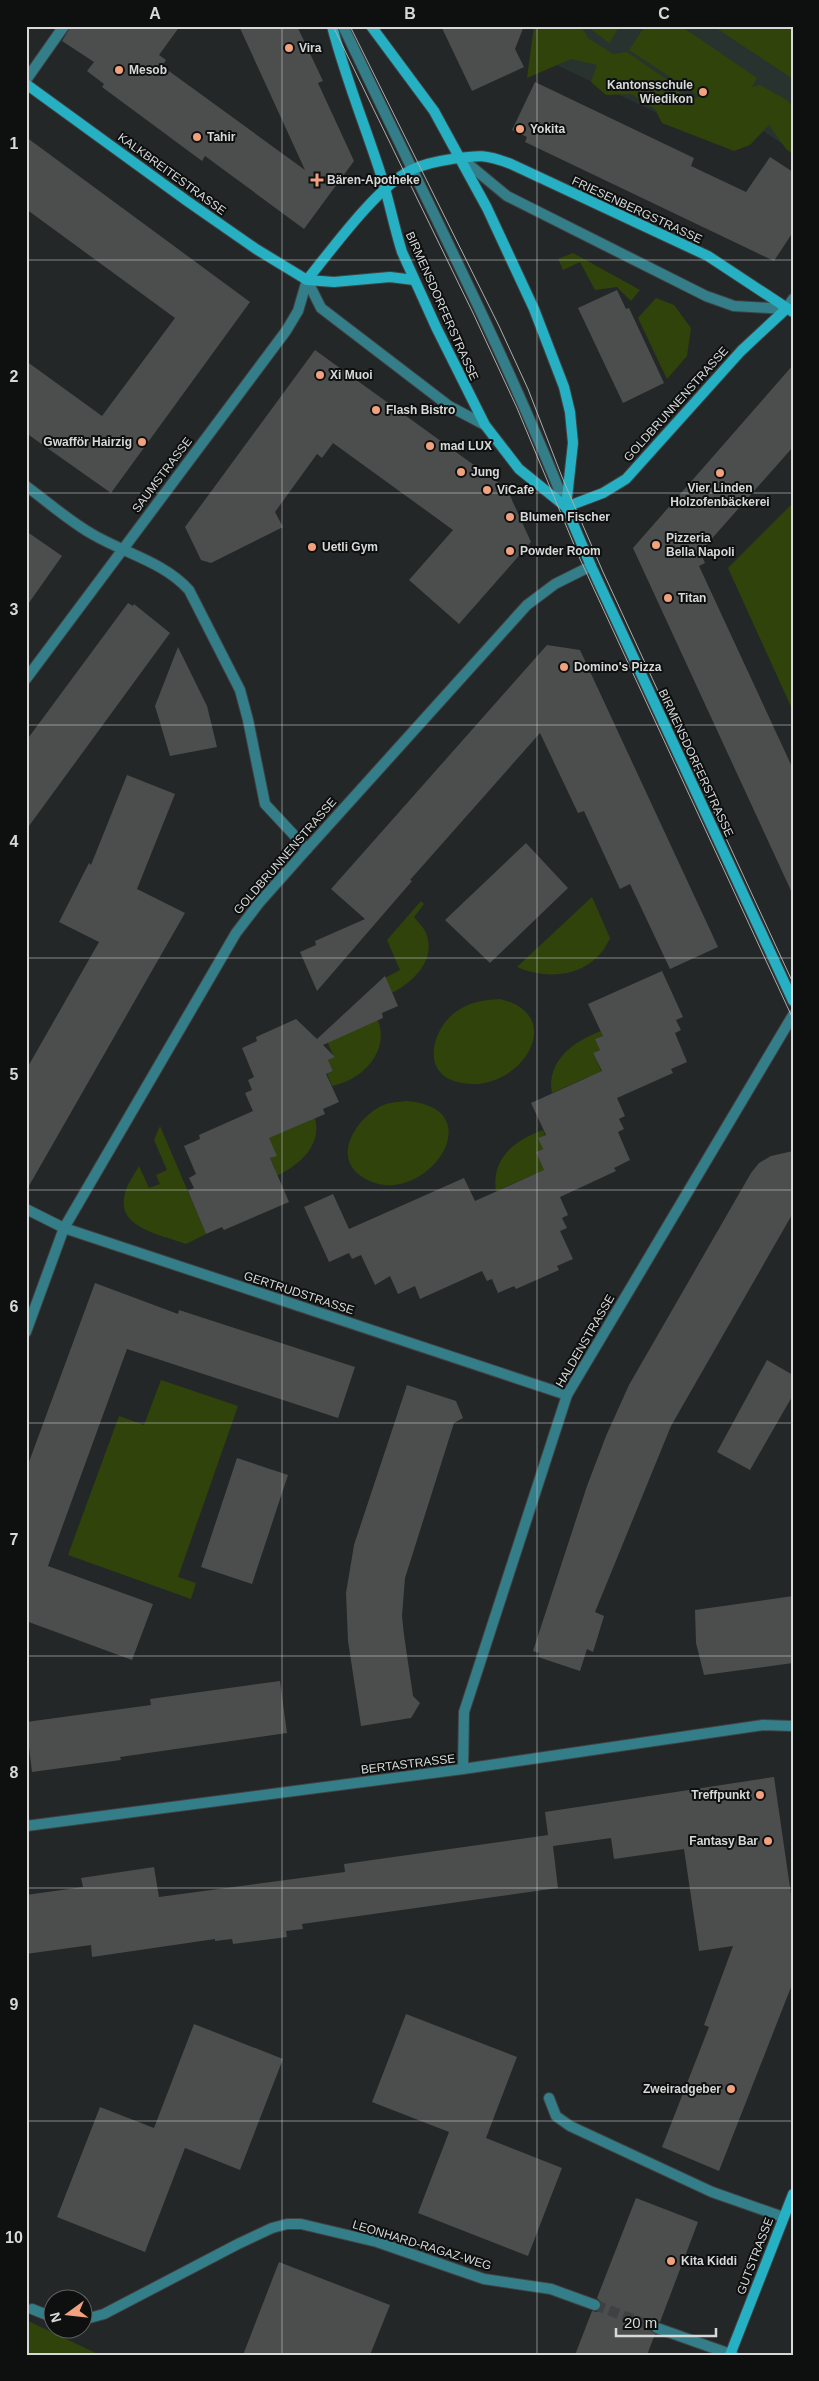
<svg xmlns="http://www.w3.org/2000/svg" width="819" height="2381" viewBox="0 0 819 2381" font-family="Arial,sans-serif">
	<rect width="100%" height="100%" fill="#242727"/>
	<path fill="#283330" d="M571,26H793V151L754,125L735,150L546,60Z"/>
	<g fill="#30430b">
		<path d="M534,26H581L588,38L613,54L627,52L676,86L686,103L699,96L629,50L645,26H681L757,78L752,87L760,85L787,100L793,107V154L786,149L769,125L750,145L734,151L662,123L655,109L631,94L606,95L591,82L597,65L571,59L527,78Z"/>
		<path d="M587,26H620L609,43Z"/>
		<path d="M713,26H793V79Z"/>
		<path d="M573,253L640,290L631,301L617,287L595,290L580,262L563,270L558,259Z"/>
		<path d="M656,298L674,305L691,328L687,356L667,379L638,318Z"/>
		<path d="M793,503V711L728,568Z"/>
		<path d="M592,897L610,938C594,975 552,982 517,967Z"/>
		<path d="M421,901L424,904L414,917C418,922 424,928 426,933C437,960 413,982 392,993L385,978L400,970L387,940Z"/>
		<path d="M500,999C573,1016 515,1101 454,1081C420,1070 434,1026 457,1011C470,1002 484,1000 500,999Z"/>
		<path d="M378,1020C390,1052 362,1080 332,1086L327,1074L333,1071L328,1060L334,1057L326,1039Z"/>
		<path d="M601,1031L603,1036L596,1039L600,1050L593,1053L603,1075L588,1077L552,1093C546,1061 574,1041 601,1031Z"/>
		<path d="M407,1101C497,1109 422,1213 364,1178C331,1158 355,1120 381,1106C389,1102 398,1102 407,1101Z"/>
		<path d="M315,1118C323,1148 295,1168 272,1178L269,1172L275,1169L270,1158L276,1155L267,1135L282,1132Z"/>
		<path d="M160,1126L206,1234L186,1244C163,1235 115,1228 125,1194C127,1184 134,1175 139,1166L149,1188L160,1184L156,1175L167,1170L154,1140Z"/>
		<path d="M543,1130L545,1135L539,1138L543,1149L536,1152L546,1174L531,1176L496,1191C491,1158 515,1140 543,1130Z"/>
		<path d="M161,1380L238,1406L178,1577L196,1583L191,1599L68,1555L119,1416L144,1425Z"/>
		<path d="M26,2320L100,2355H26Z"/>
	</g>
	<g fill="#4b4e4c">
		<path d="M71,26H180L159,55L166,60L162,66L305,170L239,26H297L323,81L318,83L354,161L304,229L205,156L202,161L102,87L104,84L87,71L94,62L62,41Z"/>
		<path d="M441,26H524L515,49L524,67L472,91Z"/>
		<path d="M535,82L694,158L691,166L746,192L770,157L793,172V232L774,261L525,142L527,137L512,130Z"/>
		<path d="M26,137L250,302L111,493L26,433V361L102,416L175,318L26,209Z"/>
		<path d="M617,290L626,309L629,308L664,383L623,403L578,308Z"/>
		<path d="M315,350L507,489L531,542L459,624L409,580L453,530L333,443L322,458L317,454L275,512L283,527L211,563L201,560L185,527Z"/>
		<path d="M793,365V447L700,552L705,563L699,566L793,769V895L633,548Z"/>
		<path d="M26,531L62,556L26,607Z"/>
		<path d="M128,603L133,606L134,604L170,633L26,830V741Z"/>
		<path d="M547,645L580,650L718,947L670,969L630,884L620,889L584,811L578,813L540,733L410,880L412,881L317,991L300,952L316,945L315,941L365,919L331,889Z"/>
		<path d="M178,647L207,706L217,747L170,756L155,706Z"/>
		<path d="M127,775L175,794L137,889L185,913L26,1191V1070L99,942L59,922L89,863L91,865Z"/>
		<path d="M526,843L568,888L490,963L445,920Z"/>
		<path d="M662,971L683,1017L676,1020L681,1030L675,1033L687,1062L671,1069L673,1073L617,1098L625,1116L619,1119L624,1129L618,1132L630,1160L614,1168L616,1171L560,1197L568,1215L562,1218L567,1228L560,1231L573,1259L557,1266L559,1270L516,1289L514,1286L498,1293L492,1279L487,1281L482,1271L420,1299L415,1286L398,1294L390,1276L375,1285L361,1255L352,1259L349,1253L329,1262L304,1207L333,1194L349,1229L464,1178L475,1201L544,1170L536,1152L543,1149L538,1138L546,1135L531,1103L602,1071L593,1053L600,1050L595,1039L603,1036L588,1004Z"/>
		<path d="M385,976L398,1006L382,1013L383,1018L323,1045L335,1057L328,1060L333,1071L326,1074L339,1102L323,1109L325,1114L269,1138L277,1156L270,1158L289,1202L224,1230L222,1227L206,1234L188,1191L194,1188L189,1178L196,1174L184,1146L200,1139L199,1135L253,1111L245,1093L252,1090L248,1080L254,1077L242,1048L257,1041L256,1037L296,1019L317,1039Z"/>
		<path d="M793,1151V1213L671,1426L595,1612L604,1616L593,1652L587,1649L580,1671L538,1657L539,1653L533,1651L587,1486L606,1436L629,1385L751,1173L759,1163L771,1156Z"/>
		<path d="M95,1283L178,1314L179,1310L355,1367L338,1418L127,1349L48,1566L153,1604L132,1660L26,1621V1470Z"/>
		<path d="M767,1360L793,1375V1395L750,1470L717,1452Z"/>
		<path d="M407,1385L456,1401L463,1418L454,1423L405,1578L402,1616L404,1635L413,1696L420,1703L411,1718L361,1726L348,1641L346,1593L354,1545Z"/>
		<path d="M237,1458L288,1475L252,1584L201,1567Z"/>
		<path d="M793,1596V1663L704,1675L696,1643L695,1610Z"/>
		<path d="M280,1681L287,1733L120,1757L121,1760L32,1772L26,1722L151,1705L150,1699Z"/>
		<path d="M774,1777L793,1908V1982L719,2171L662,2147L709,2027L704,2025L733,1946L699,1951L684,1849L614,1859L611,1838L553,1846L558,1888L302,1924L303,1929L286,1931L287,1937L233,1944L232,1939L215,1941V1939L92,1957L91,1945L26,1954V1895L83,1887L81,1878L154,1867L159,1897L345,1872L344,1864L548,1835L545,1812Z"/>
		<path d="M406,2014L517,2057L486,2138L562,2168L528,2256L418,2213L449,2132L372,2102Z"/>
		<path d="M194,2024L283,2059L240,2170L185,2148L145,2252L57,2217L100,2107L154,2128Z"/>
		<path d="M636,2198L698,2222L660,2322L655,2321L651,2325L650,2330L655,2334L647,2355H575L592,2311L597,2312L601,2308L602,2303L597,2298Z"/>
		<path d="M279,2262L390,2305L370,2355H243Z"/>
	</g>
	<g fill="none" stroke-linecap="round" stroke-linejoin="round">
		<path stroke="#3f4242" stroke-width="10" stroke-dasharray="10 5" stroke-linecap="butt" d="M595,2305L657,2328"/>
		<g stroke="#404343" stroke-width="12">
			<g id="lane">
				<path d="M343,26C419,186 501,343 566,507"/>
				<path d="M461,158L507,196L706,296L734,306L786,309"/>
				<path d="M307,280L321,308L449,406L485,425"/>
				<path d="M549,2098L556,2116L570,2126L712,2192L783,2217"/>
			</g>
		</g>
		<g stroke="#404343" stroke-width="12">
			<g id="street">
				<path d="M26,80L64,26"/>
				<path d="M786,309L793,299"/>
				<path d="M26,486C48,502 69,521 92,534C124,553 164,562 189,590L240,690L248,720L265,804L307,849"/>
				<path d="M26,679L286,331L298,311L307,280"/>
				<path d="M26,1209L64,1228L567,1395"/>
				<path d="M26,1332L64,1228L236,933L259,903L307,849L527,605L555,584L591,566"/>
				<path d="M463,1769L464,1712L567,1395L793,1015"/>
				<path d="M26,1826L463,1769L763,1725L793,1726"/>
				<path d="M32,2309L52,2317"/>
				<path d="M82,2320L104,2314L238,2244L272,2228L287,2224H301L377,2242L484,2279L551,2289L595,2305"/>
				<path d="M657,2328L733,2355"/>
			</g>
		</g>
		<g stroke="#404343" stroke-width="12">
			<g id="secondary">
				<path d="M332,26C345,77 365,125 381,175C389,200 394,227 402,252L436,327L485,425L519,469L566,507"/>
				<path d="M371,26L434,111L487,208L534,309L564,387L570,412L573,443L566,507L591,566L793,1001"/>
				<path d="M26,84L187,201L256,249L307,280L334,282L390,277L414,280"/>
				<path d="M307,280C333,248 376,188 411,170C424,164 438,161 452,159C479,155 485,154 511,164L708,256L793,312"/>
				<path d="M566,507L603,493L626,479L741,351L786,309"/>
				<path d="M730,2355L793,2194"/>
			</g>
		</g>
		<use href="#lane" stroke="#347e8a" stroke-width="10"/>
		<use href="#street" stroke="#347e8a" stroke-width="10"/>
		<use href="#secondary" stroke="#26b0c3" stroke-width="10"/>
		<g stroke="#aaadad" stroke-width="1">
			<path d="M333,26L473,313L517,408L580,559L793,1019"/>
			<path d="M350,26L499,326L528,389L562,477L603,572L793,983"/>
		</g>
	</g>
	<path fill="none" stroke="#d6d9d8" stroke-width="1" stroke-opacity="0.55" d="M282,26V2355M537,26V2355M26,260H793M26,493H793M26,725H793M26,958H793M26,1190H793M26,1423H793M26,1656H793M26,1888H793M26,2121H793"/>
	<g fill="#f1a17d" stroke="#0e1010" stroke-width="2">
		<circle cx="289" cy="48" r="5"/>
		<circle cx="119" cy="70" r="5"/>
		<circle cx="703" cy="92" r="5"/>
		<circle cx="520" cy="129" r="5"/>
		<circle cx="197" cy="137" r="5"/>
		<path d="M314.5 172.5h5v5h5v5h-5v5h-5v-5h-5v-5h5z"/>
		<circle cx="320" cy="375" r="5"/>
		<circle cx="376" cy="410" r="5"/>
		<circle cx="142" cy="442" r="5"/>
		<circle cx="430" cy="446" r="5"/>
		<circle cx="461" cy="472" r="5"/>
		<circle cx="720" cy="473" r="5"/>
		<circle cx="487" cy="490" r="5"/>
		<circle cx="510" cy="517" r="5"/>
		<circle cx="656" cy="545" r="5"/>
		<circle cx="312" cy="547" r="5"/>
		<circle cx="510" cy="551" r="5"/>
		<circle cx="668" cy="598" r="5"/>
		<circle cx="564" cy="667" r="5"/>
		<circle cx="760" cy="1795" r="5"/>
		<circle cx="768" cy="1841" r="5"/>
		<circle cx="731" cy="2089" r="5"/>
		<circle cx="671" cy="2261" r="5"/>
	</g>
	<g text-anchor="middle" stroke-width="4" stroke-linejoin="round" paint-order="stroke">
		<g font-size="12" font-weight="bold" fill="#d6d9d8" stroke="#0e1010" text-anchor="start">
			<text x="299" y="52">Vira</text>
			<text x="129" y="74">Mesob</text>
			<text x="693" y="89" text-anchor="end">Kantonsschule<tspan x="693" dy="14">Wiedikon</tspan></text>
			<text x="530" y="133">Yokita</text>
			<text x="207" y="141">Tahir</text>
			<text x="327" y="184">Bären-Apotheke</text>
			<text x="330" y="379">Xi Muoi</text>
			<text x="386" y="414">Flash Bistro</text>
			<text x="132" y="446" text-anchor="end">Gwafför Hairzig</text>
			<text x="440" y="450">mad LUX</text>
			<text x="471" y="476">Jung</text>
			<text x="720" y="492" text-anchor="middle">Vier Linden<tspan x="720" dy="14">Holzofenbäckerei</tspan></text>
			<text x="497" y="494">ViCafe</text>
			<text x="520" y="521">Blumen Fischer</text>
			<text x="666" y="542">Pizzeria<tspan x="666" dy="14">Bella Napoli</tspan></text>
			<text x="322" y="551">Uetli Gym</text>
			<text x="520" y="555">Powder Room</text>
			<text x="678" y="602">Titan</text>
			<text x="574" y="671">Domino's Pizza</text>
			<text x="750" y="1799" text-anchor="end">Treffpunkt</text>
			<text x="758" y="1845" text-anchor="end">Fantasy Bar</text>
			<text x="721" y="2093" text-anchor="end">Zweiradgeber</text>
			<text x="681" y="2265">Kita Kiddi</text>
		</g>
		<g font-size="12" fill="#d6d9d8" stroke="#0e1010">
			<text transform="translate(172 174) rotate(36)" y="4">KALKBREITESTRASSE</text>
			<text transform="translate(637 210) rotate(25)" y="4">FRIESENBERGSTRASSE</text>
			<text transform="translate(442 306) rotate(66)" y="4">BIRMENSDORFERSTRASSE</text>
			<text transform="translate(676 404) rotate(-48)" y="4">GOLDBRUNNENSTRASSE</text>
			<text transform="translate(162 475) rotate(-53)" y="4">SAUMSTRASSE</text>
			<text transform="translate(696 763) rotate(65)" y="4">BIRMENSDORFERSTRASSE</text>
			<text transform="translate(285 856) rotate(-49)" y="4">GOLDBRUNNENSTRASSE</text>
			<text transform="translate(299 1293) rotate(18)" y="4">GERTRUDSTRASSE</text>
			<text transform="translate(585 1341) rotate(-60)" y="4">HALDENSTRASSE</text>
			<text transform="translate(408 1764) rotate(-7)" y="4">BERTASTRASSE</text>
			<text transform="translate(422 2245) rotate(17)" y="4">LEONHARD-RAGAZ-WEG</text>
			<text transform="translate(755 2256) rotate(-69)" y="4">GUTSTRASSE</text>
		</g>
	</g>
	<rect width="819" height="2381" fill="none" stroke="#0e1010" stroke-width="55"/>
	<g transform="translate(68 2314) rotate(255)"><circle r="24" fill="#0e1010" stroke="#5e6060"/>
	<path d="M0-4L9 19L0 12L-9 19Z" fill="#f1a17d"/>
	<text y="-8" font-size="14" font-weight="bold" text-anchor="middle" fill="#d6d9d8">N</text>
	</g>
	<path d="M616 2328v8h100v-8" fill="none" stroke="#d6d9d8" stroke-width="2.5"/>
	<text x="624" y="2328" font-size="15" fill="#d6d9d8" stroke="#0e1010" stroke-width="4" paint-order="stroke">20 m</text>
	<rect x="28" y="28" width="764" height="2326" fill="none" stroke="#d6d9d8" stroke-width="2"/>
	<g font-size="16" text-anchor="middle" font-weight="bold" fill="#d6d9d8">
		<text x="155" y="19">A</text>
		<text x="410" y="19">B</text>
		<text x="664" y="19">C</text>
		<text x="14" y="149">1</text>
		<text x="14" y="382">2</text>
		<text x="14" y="615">3</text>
		<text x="14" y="847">4</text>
		<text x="14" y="1080">5</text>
		<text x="14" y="1312">6</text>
		<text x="14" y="1545">7</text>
		<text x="14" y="1778">8</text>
		<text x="14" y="2010">9</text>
		<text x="14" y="2243">10</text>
	</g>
</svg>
